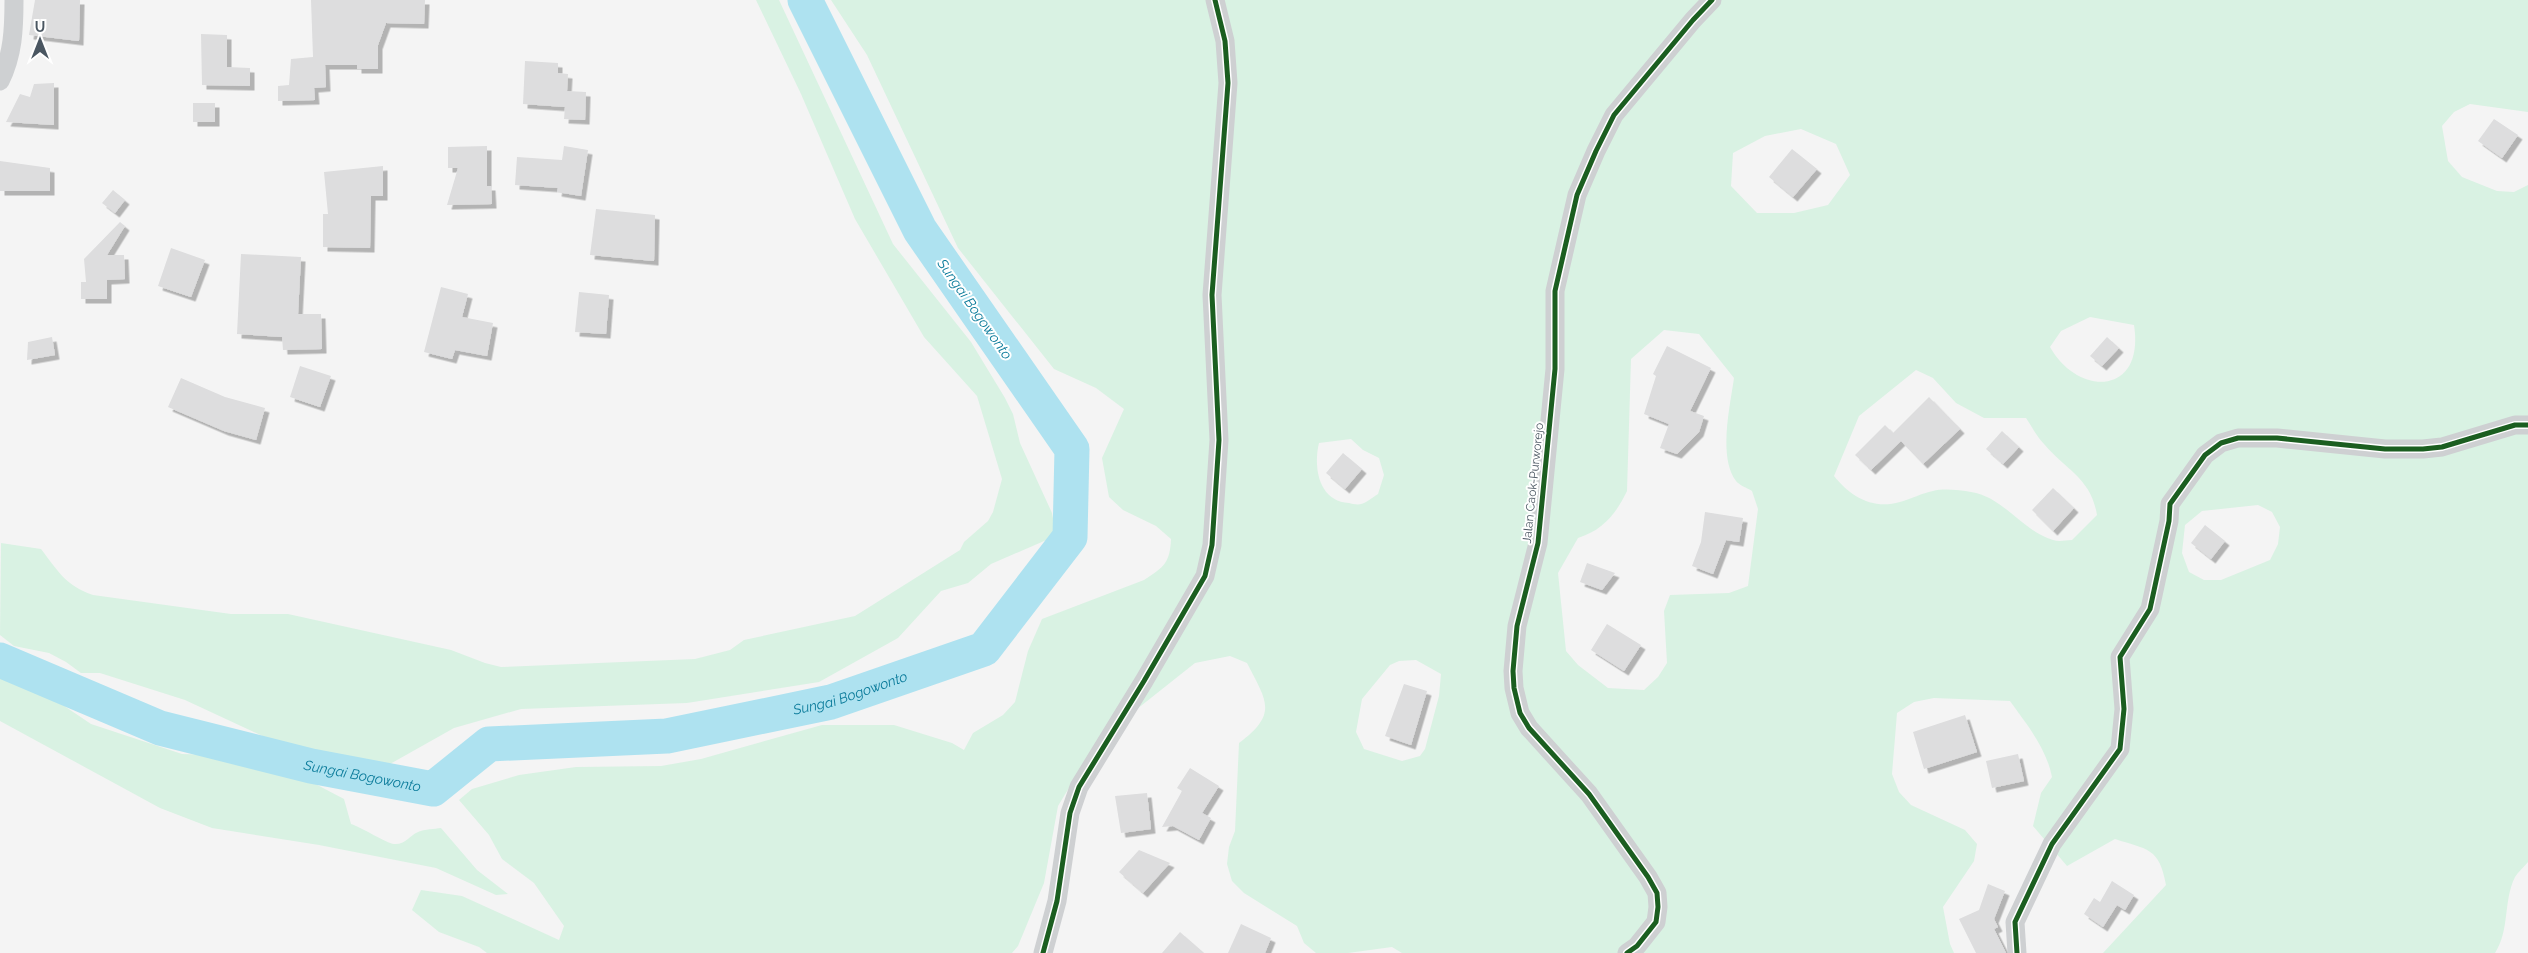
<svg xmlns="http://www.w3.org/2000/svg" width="2528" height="953" viewBox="0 0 2528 953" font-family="Raleway,sans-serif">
	<defs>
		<filter id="shadow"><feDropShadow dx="4.5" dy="4.5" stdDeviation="0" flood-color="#0004"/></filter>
	</defs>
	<rect width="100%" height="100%" fill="#f4f4f4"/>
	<g fill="#d9f2e3" fill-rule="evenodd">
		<path d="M756,0H779L893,244L971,342L1005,398L1013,414L1020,443L1052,513L1055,530L1051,538L991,564L968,583L941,591L898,638L819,682L687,703L521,709L454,728L390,764L328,757L282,745L185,700L100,673H81L66,662L49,653L14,646L0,635L1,543L41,549C58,571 66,586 93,595L231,614H288L451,650L485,663L501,667L695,659L730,650L744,640L855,616L960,550L964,542L988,521L993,512L1002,479L977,396L924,337L855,219L801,94Z"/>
		<path d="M831,0H2528V112L2470,104L2454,112L2442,126L2448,161L2462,177L2497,191L2514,192L2528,185V862C2524,867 2518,872 2515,877C2503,901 2510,930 2495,953H2103L2166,885C2159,847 2148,850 2115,839L2067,866L2033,826L2041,793L2052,777C2046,747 2027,725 2010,701L1934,698L1914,702L1897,713L1892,774L1899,792L1911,805L1965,830L1977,844L1974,861L1943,907L1950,944L1954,953H1402L1392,947L1348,953H1316L1304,943L1297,926L1244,893L1232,881L1227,864L1229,847L1235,831L1239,743C1279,713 1266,701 1247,663L1230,656L1195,663L1098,740L1058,806L1044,883L1018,946L1012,953H487L479,947L439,932L412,910L421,890L462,896L559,940L564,926L534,883L502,859L489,835L459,800L472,789L519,775L576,767L661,766L701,759L822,725H894L952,743L964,750L973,733L1003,715L1015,702L1028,651L1042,619L1144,580C1164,567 1170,563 1171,539L1156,526L1123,510L1109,497L1102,458L1124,409L1096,388L1054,369L958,248L867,55ZM1801,129L1836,144L1850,175L1828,205L1794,213H1757L1731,186L1733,153L1765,136ZM2090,317L2134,325C2145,396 2078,397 2050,347L2061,331ZM1664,330L1699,334L1734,378C1730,406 1718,457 1736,481C1739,485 1747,488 1752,491L1758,509L1748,586L1729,593L1670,595L1664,611L1667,663L1658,677L1644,690L1608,688L1578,665L1566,651L1558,573L1578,538C1603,530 1616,514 1627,491L1631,359ZM1916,370L1933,378L1956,403L1984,418H2026C2032,427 2037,437 2044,444C2066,470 2091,478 2097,515L2072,540C2066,540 2059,542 2053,540C2022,531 2004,497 1971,492C1960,490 1943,488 1933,491C1922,493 1911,499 1900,502C1872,510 1850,496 1834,476L1859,416ZM1351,439L1363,450L1379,458L1384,475L1378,494C1373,497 1366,503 1361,504C1358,505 1352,504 1349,503C1319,501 1313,468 1319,443ZM2258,505L2272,512L2280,527L2278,544L2270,560L2221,580H2204L2189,572L2182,553L2185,525L2202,511ZM1416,660L1441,674L1439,696L1425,749L1420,756L1402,761L1364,749L1356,732L1362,699L1390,665L1399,661Z"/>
		<path d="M0,669L30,683L91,724L182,754L214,755L281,766L344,799L351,824C363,828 386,843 394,844C405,845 409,836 418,832C425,829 434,829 441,828L477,870L508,894L496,895L436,868L319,845L212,828L160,808L0,721Z"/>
	</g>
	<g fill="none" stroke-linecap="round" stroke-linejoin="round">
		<path stroke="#aee2f0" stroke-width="35" id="s1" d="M0,660L160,728L311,766L433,789L489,744L667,736L831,702L984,649L1070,537L1072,449L920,230L805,0"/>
	</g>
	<g fill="#ddddde" filter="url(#shadow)">
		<path d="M35,0H80L79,41L29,35Z"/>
		<path d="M311,0H425L424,24L386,23L378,45V69H357V65H325L326,87L314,88L315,100L278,101V86L289,85L291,59L313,57Z"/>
		<path d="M201,34L227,35V67L250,68V86L202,85Z"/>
		<path d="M525,61L558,63V73L568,74L567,91L586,92L585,120L564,119L565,107L523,104Z"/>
		<path d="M54,83V125L6,122L20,94L30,97L34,84Z"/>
		<rect x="193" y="103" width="22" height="19"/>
		<path d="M2494,119L2518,135L2502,158L2478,141Z"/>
		<path d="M487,146V186H491L492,204L447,205L458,168H448V147Z"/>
		<path d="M564,146L588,150L581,196L557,192L558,188L515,185L517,157L562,160Z"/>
		<path d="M1792,149L1817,169L1793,197L1769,177Z"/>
		<path d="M0,161L50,168V191H0Z"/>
		<path d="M383,166V196H371L370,248L323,247V214H328L324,172Z"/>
		<path d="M113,190L125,200L115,213L102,203Z"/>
		<path d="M596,209L655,215L654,261L590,255Z"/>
		<path d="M120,222L125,226L107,255H124L125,279L107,280V299H81V282H86L84,259Z"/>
		<path d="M171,248L205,260L191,297L158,286Z"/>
		<path d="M241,254L301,257L298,314H321L322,349L283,350L282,337L237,334Z"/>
		<path d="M441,287L468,294L462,317L493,323L487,356L455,350L452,359L424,352Z"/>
		<path d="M579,292L609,295L606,334L575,332Z"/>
		<path d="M52,337L55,355L27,360L28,342Z"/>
		<path d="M2107,337L2119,348L2102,366L2090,356Z"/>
		<path d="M1667,346L1711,368L1690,411L1704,416L1699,432L1677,454L1660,448L1669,424L1644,414L1656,376L1653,374Z"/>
		<path d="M300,366L331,376L320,407L290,397Z"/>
		<path d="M181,378L225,397L265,408L256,440L224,431L168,407Z"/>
		<path d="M1929,397L1960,429L1923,464L1901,441L1871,470L1855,455L1885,425L1893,433Z"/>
		<path d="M2002,431L2019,447L2003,464L1986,449Z"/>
		<path d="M1343,453L1362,469L1345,489L1326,473Z"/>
		<path d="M2053,488L2074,508L2053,531L2032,510Z"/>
		<path d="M1705,512L1743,518L1739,542L1726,540L1713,574L1692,566L1701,542Z"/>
		<path d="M2205,525L2225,541L2211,559L2191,543Z"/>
		<path d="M1587,563L1615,573L1602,590L1580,582Z"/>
		<path d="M1607,624L1641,645L1624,671L1591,650Z"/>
		<path d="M1404,684L1427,691L1411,745L1385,736Z"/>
		<path d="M1965,715L1977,752L1924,769L1913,732Z"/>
		<path d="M2018,754L2024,781L1992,788L1986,761Z"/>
		<path d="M1190,768L1219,786L1202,813L1211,818L1199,840L1173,826L1162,827L1182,791L1177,788Z"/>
		<path d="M1147,793L1151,829L1121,833L1115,796Z"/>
		<path d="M1139,850L1170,863L1143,893L1119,872Z"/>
		<path d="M2112,881L2134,895L2125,910L2117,905L2103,927L2084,914L2094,898L2100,902Z"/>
		<path d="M1988,884L2005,891L1994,919L1998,927L1994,929L2006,953H1976L1959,919L1979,910Z"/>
		<path d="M1241,924L1271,938L1265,953H1228Z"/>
		<path d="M1180,932L1204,953H1162Z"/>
	</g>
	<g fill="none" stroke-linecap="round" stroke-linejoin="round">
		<g stroke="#ced0d2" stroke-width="19">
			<path d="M0,81C13,55 14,29 14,0"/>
			<path d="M1043,953L1057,901L1070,813L1079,787L1144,681L1205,576L1212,545L1219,440L1212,295L1228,83L1225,41L1215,0"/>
			<path d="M1627,953L1637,946L1656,922L1658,907L1657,893L1648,877L1589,794L1529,728L1520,713L1514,688L1513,671L1517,626L1538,543L1555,369V291L1577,195L1596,151L1614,115L1693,20L1712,0"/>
			<path d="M2017,953L2015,922L2052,844L2120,749L2124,709L2120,657L2150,609L2169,521L2170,504L2205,455L2221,443L2238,438H2277L2385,449H2423L2442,447L2515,425H2528"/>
		</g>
		<g stroke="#fff" stroke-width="8">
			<g id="cycleway">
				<path d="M1043,953L1057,901L1070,813L1079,787L1144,681L1205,576L1212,545L1219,440L1212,295L1228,83L1225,41L1215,0"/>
				<path d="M1627,953L1637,946L1656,922L1658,907L1657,893L1648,877L1589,794L1529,728L1520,713L1514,688L1513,671L1517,626L1538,543L1555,369V291L1577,195L1596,151L1614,115L1693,20L1712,0"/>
				<path d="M2017,953L2015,922L2052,844L2120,749L2124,709L2120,657L2150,609L2169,521L2170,504L2205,455L2221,443L2238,438H2277L2385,449H2423L2442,447L2515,425H2528"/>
			</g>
		</g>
		<use href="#cycleway" stroke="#1b5e20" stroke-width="5"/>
	</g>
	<g text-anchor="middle" stroke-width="4" stroke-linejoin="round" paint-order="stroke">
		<g font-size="12" fill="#4a5661" stroke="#fff">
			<text transform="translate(1533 483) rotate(-84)" y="4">Jalan Caok-Purworejo</text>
		</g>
		<g font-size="14" font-style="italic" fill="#0c7c9b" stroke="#fff">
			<text transform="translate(975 309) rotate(55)" y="5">Sungai Bogowonto</text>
			<text dy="5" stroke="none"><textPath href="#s1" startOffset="892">Sungai Bogowonto</textPath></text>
			<text dy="5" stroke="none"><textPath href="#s1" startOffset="382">Sungai Bogowonto</textPath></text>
		</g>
	</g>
	<g transform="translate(40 40)" stroke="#ffffff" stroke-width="4" paint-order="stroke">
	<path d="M0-4L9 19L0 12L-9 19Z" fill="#4a5661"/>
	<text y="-8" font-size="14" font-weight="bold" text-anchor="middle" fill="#4a5661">U</text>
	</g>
</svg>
